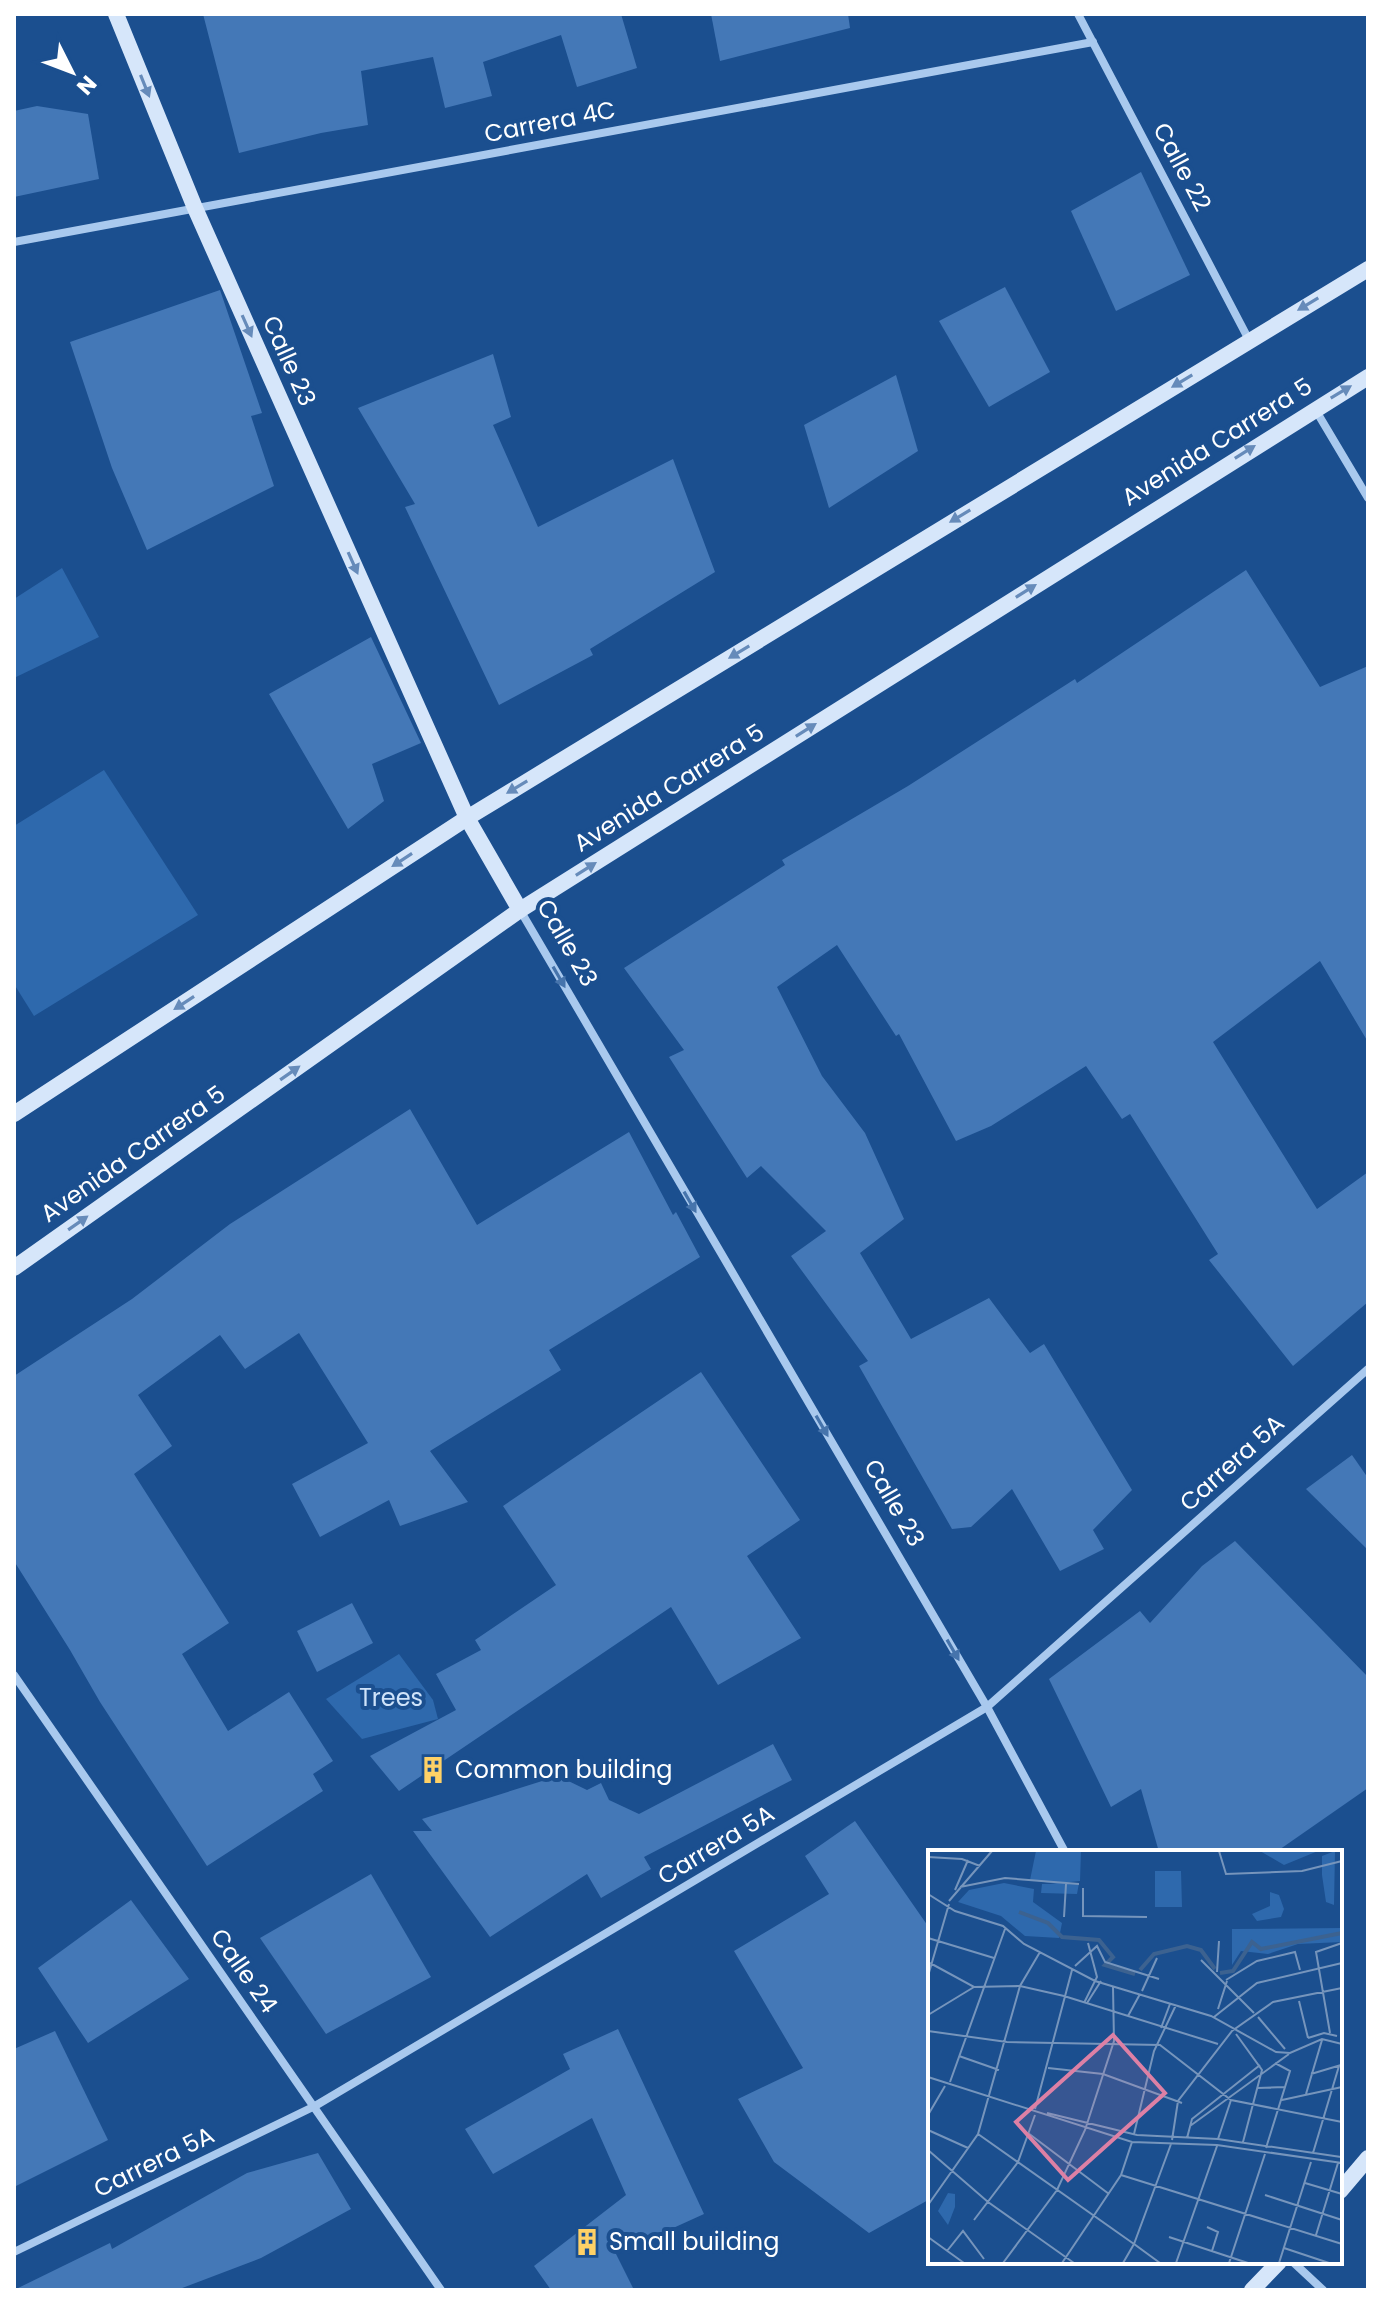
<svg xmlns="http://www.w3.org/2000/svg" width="1382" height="2304" viewBox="0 0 1382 2304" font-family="Poppins,sans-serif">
	<rect width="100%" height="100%" fill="#1b4f8f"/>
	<g fill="#2e69ad">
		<path d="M62,568L99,637L14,678V599Z"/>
		<path d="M104,770L198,915L34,1016L14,984V826Z"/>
		<path d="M399,1654L433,1700L438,1719L362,1739L326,1699Z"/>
	</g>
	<g fill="#4478b7">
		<path d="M203,14H621L637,68L577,87L561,35L483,62L492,96L445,108L433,57L361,71L368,125L321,133L239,153Z"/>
		<path d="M711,14H848L850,28L720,61Z"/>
		<path d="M37,106L88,114L99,179L14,197V111Z"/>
		<path d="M1141,172L1190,275L1116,311L1071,211Z"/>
		<path d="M1005,287L1050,372L989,407L939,321Z"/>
		<path d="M220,290L262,413L251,416L274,486L147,550L112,468L70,342Z"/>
		<path d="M493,354L511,417L493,425L538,527L673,459L715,572L590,649L593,655L499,705L405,507L415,504L358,408Z"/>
		<path d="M896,375L918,451L829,508L804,425Z"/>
		<path d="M1246,570L1320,687L1368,666V1042L1320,961L1213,1042L1317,1209L1368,1172V1302L1293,1366L1209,1260L1218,1254L1130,1114L1122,1119L1086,1066L991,1126L956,1141L899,1034L896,1036L837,945L777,987L822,1076L865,1133L904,1219L860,1253L911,1339L989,1298L1030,1353L1044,1344L1132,1490L1093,1530L1104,1549L1060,1571L1012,1489L971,1527L952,1529L859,1366L868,1361L791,1256L826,1231L761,1166L747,1178L669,1057L684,1050L624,968L785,865L782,860L908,786L1075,679L1077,683Z"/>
		<path d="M371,637L421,743L372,764L384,801L348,829L269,694Z"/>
		<path d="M410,1109L477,1225L629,1132L673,1215L676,1212L700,1257L549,1350L561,1370L430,1451L468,1502L400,1526L389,1500L320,1537L292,1484L368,1443L299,1333L245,1369L220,1335L138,1395L172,1446L134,1474L229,1623L182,1654L228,1731L289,1692L333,1761L313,1774L323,1791L207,1866L100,1702L70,1650L14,1561V1376L132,1299L230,1224Z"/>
		<path d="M701,1372L800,1520L747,1556L801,1638L718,1685L671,1607L399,1791L370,1756L456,1710L436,1674L481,1650L475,1640L556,1585L503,1506Z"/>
		<path d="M1352,1455L1368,1478V1550L1306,1489Z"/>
		<path d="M1235,1541L1368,1677V1788L1276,1852H1159L1141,1789L1111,1807L1049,1679L1140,1611L1150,1623L1202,1566Z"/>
		<path d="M352,1603L373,1643L317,1672L297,1631Z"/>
		<path d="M773,1744L792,1780L644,1857L651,1869L601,1898L587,1874L490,1937L413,1831H432L422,1819L558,1776L587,1790L601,1783L609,1800L639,1814Z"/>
		<path d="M855,1821L930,1929V2199L869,2233L774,2162L738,2099L803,2068L734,1951L829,1894L805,1856Z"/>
		<path d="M371,1874L431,1977L326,2034L260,1938Z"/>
		<path d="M131,1900L189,1979L88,2043L38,1968Z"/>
		<path d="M618,2029L704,2214L616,2254L634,2290H551L534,2266L626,2195L592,2118L493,2174L465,2129L570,2069L563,2054Z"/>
		<path d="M55,2031L108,2140L14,2187V2049Z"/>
		<path d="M318,2153L351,2209L261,2258L177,2290H14L110,2243L112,2249L247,2173Z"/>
	</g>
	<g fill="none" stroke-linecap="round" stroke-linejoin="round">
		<g stroke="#a9c9ee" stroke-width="8">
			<path d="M1078,14L1249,340"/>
			<path d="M14,242L1093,42"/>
			<path d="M1315,409L1368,498"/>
			<path d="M520,910L987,1707L1065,1852"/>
			<path d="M14,1675L441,2290"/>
			<path d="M14,2252L315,2106L987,1707L1368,1369"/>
			<path d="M1293,2262L1323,2290"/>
		</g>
		<g stroke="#d6e6fa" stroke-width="16">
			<path d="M116,14L195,208L467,818L520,910"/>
			<path d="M14,1114L467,818L1368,269"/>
			<path d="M14,1268L520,910L1368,377"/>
			<path d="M1340,2191L1368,2158"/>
			<path d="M1252,2290L1279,2262"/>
		</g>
	</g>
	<defs><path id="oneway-solid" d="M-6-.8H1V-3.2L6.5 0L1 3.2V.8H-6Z" transform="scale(2)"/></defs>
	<g fill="#668bba">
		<use href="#oneway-solid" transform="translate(145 86) rotate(68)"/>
		<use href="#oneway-solid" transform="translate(1308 304) rotate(149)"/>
		<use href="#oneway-solid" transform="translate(247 326) rotate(66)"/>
		<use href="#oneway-solid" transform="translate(1182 381) rotate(149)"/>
		<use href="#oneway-solid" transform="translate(1341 392) rotate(-31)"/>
		<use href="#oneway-solid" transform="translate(1245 452) rotate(-32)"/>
		<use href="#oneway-solid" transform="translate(960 516) rotate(149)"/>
		<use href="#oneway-solid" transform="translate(353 563) rotate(66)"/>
		<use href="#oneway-solid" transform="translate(1026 591) rotate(-32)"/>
		<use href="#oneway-solid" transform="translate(739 652) rotate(149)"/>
		<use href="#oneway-solid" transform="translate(806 730) rotate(-32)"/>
		<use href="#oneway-solid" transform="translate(517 787) rotate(149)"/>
		<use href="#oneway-solid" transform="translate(402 860) rotate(147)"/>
		<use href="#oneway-solid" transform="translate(586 869) rotate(-32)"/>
		<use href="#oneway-solid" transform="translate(184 1003) rotate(147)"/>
		<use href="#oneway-solid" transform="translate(290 1073) rotate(-35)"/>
		<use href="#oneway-solid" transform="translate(78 1223) rotate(-35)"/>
	</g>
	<g fill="#4674ac">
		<use href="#oneway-solid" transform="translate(559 977) rotate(60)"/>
		<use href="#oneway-solid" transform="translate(690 1202) rotate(60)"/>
		<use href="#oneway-solid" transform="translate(822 1426) rotate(60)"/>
		<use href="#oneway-solid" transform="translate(953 1650) rotate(60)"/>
	</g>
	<defs>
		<g id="building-bare" transform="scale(2.16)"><path d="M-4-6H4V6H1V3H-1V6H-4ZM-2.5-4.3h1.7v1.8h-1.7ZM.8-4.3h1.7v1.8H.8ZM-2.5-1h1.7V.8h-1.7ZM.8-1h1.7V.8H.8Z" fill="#ffd166" stroke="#1b4f8f" stroke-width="2.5" paint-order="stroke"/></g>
	</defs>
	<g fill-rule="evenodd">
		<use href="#building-bare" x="433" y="1770"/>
		<use href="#building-bare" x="587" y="2242"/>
	</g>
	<g text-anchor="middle" stroke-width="8" stroke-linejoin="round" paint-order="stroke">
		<g font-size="24" fill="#fff" stroke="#1b4f8f">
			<text transform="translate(550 122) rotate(-11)" y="8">Carrera 4C</text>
			<text transform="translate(1182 167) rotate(62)" y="8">Calle 22</text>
			<text transform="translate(289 361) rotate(66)" y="8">Calle 23</text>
			<text transform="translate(1217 442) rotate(-32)" y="8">Avenida Carrera 5</text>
			<text transform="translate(669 788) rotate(-32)" y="8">Avenida Carrera 5</text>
			<text transform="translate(567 943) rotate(60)" y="8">Calle 23</text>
			<text transform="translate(133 1154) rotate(-35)" y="8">Avenida Carrera 5</text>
			<text transform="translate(1232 1463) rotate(-42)" y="8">Carrera 5A</text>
			<text transform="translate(894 1503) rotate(60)" y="8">Calle 23</text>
			<text transform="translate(716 1845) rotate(-31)" y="8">Carrera 5A</text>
			<text transform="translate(244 1971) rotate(55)" y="8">Calle 24</text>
			<text transform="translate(154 2162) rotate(-26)" y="8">Carrera 5A</text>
		</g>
		<g font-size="24" fill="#cfe3fa" stroke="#1b4f8f">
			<text x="391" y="1706">Trees</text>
		</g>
		<g font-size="24" fill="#fff" stroke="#1b4f8f" text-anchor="start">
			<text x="455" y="1778">Common building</text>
			<text x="609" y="2250">Small building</text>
		</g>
	</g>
	<g transform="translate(928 1850)">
		<rect width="414" height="414" fill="#1b4f8f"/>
		<path d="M108,1H153L152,31L131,33H151L149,44L113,43L114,34H129L102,30ZM332,1H390L356,15ZM407,1L406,55L398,52L394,25V6ZM227,21H253L254,57H227ZM76,33L106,39L105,52L134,73L131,88L97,86L73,66L30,52L41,40ZM342,42L351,45L356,59L353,67L329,71L324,64L342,56ZM414,78V92L370,94L340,104L313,101L304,115V79ZM20,343L27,344V357L20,375L10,361Z" fill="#2e69ad"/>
		<path fill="none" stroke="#3c6290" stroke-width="4" d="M91,62L120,73L134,87L171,90L185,107L177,115L207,124M212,120L226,104L259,96L273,100L287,119M292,123L305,121L324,92L333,99L414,83"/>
		<path fill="none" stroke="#7695bc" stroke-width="2" d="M291,1L298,24L374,21L414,11M0,7L34,9L52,16M32,37L77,28L151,34M155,38V66L219,67M27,40L40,10M0,44L27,61L75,76L96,94L167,131L283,166L348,202L362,203L394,189L414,194M21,51L64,1M136,67L138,34M0,88L66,108M273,110L326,163M2,113L46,137L92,136L136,146L290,194M147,116L169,96L177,112L231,129M289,122L291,91M0,126L21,54M298,130L329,111L367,102L372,120M214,141L229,108M371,151L380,188M156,153L169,127L160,93M159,153L173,131M290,159L299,131M0,165L46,137M200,166L212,144M286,167L329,133L414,113M330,167L357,199M233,178L242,154M0,181L79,192L232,195L303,250L414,272M402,183L388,102L414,93M308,184L334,220L315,292M380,188L396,183L409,186M31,206L71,220M120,218L175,224L254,253M383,224L413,215M0,227L204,292L289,295L414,313M22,232L77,79M330,238L357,237M378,244L394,190M354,250L414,237M107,259L144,120M119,263L209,285L290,289L413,307M0,265L17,236M262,276L361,204M0,280L40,298M100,283L181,344M50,284L206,394L243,294M206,284L226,201L248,155M259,288L264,269L332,215M290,289L303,250M244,290L250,251L304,181L345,152L414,138M338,298L362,221L347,213M0,300L60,352L146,413M385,303L411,216M193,325L414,394M377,333L414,344M337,345L414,370M0,355L50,284L92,136L112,102M46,370L90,312L107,265M279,377L290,382L284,401M388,385L410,313M0,387L36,413M241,387L320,413M356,398L401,413M19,401L35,381L56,409M75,413L129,340L157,280L186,191L185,137M134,413L193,325L204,292M195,413L206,394L232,413M248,413L289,296M301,413L337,304M351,413L383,312"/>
		<path fill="#dd80a5" fill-opacity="0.15" stroke="#dd80a5" stroke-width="4" d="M185,185L237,243L140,330L88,272Z"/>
		<rect width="414" height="414" fill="none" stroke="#fff" stroke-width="4"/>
	</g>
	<rect width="1382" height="2304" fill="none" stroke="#ffffff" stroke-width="32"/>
	<g transform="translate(72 72) rotate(132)" stroke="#1b4f8f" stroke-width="6" paint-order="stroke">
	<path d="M0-6L14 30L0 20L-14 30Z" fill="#ffffff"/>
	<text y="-12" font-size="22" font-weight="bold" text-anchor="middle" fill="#ffffff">N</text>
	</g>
</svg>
